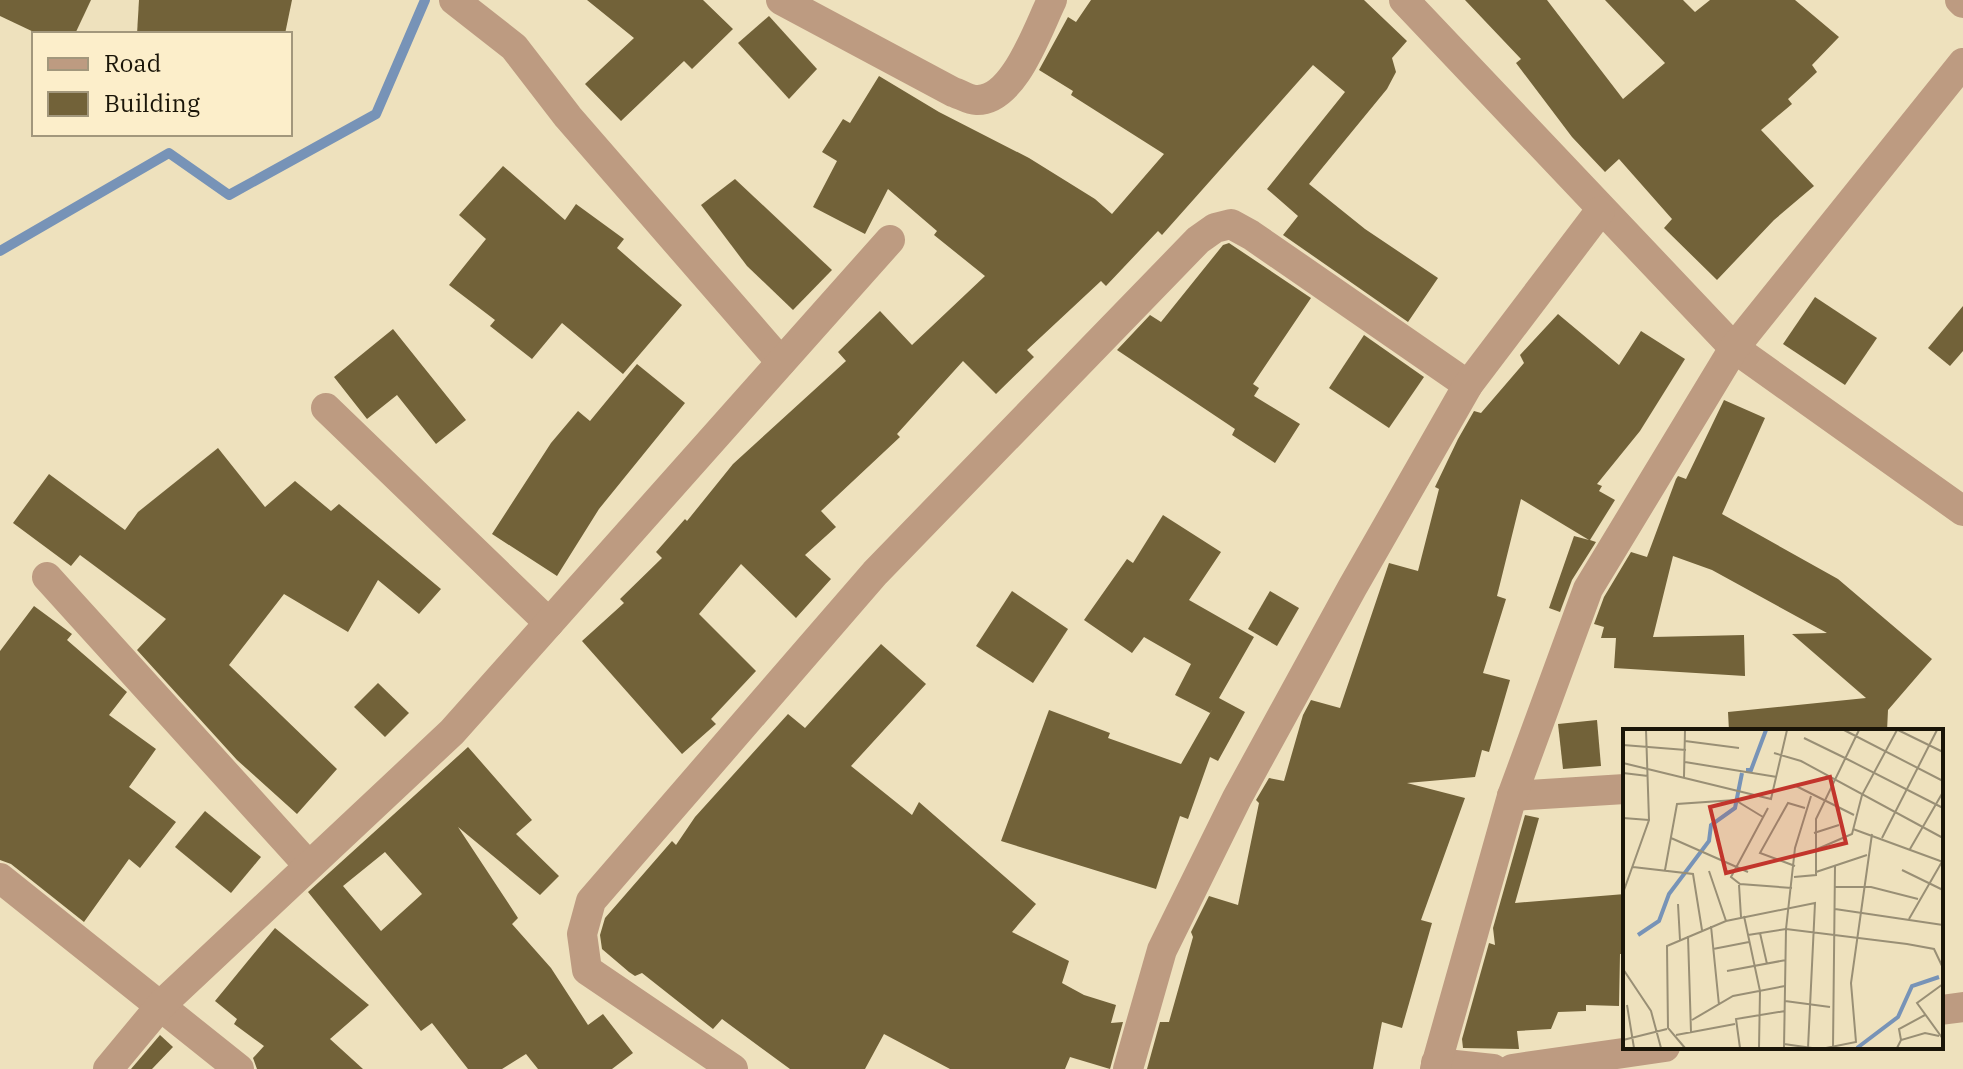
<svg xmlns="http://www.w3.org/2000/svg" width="1963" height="1069" viewBox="0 0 1963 1069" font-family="'IBM Plex Serif',serif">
	<rect width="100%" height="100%" fill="#eee1bd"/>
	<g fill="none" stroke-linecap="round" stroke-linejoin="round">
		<path stroke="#7793b7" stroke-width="10" d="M0,251L169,153L229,195L376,114L425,0"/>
	</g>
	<g fill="#726239" fill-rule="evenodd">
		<path d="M0,0H91L75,34H38L0,16Z"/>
		<path d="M139,0H292L285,34H137Z"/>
		<path d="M587,0H703L733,29L692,69L684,61L621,121L585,84L634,38Z"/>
		<path d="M1091,0H1364L1407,41L1392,58L1396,72L1387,89L1309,184L1365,229L1438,278L1408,322L1283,235L1298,216L1267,189L1345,92L1313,65L1162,235L1158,231L1106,286L1101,281L1027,350L1034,357L996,394L963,361L897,434L900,437L821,511L836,527L805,555L831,579L796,618L741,564L699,614L756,671L711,719L716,724L682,754L582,641L624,603L620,599L662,558L656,552L685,519L687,521L733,464L846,361L838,352L880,311L912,345L985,276L934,235L937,231L888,189L865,234L813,207L837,161L822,152L843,119L850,123L879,76L939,112L1029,158L1095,199L1112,214L1164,154L1071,95L1073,91L1039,70L1068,17L1076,22Z"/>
		<path d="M1465,0H1547L1623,99L1665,63L1605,0H1683L1695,12L1710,0H1795L1839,37L1812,65L1817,72L1788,99L1792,104L1761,130L1814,186L1774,220L1717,280L1664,228L1672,219L1619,159L1605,172L1572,137L1516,63L1521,59Z"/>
		<path d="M769,16L817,69L789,99L738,43Z"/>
		<path d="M503,166L565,220L576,204L624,239L617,248L682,305L623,374L562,323L532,359L490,326L495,320L449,285L486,239L459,215Z"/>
		<path d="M735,179L832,270L793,310L747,266L701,205Z"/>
		<path d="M1229,243L1311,298L1253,384L1259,388L1254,396L1300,424L1275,463L1232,435L1235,429L1117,350L1150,315L1161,322L1223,245Z"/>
		<path d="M1815,297L1877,338L1845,385L1783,344Z"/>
		<path d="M1963,306V351L1950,366L1928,348Z"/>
		<path d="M1558,314L1619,365L1641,331L1685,359L1640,431L1597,484L1602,486L1599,491L1615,500L1590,540L1596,542L1572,580L1560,612L1549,608L1574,536L1589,540L1521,499L1497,596L1506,599L1483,673L1510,680L1489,752L1482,750L1475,777L1407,783L1465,798L1421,920L1432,923L1402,1028L1382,1022L1373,1069H1147L1160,1022H1169L1193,937L1191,932L1209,896L1238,905L1259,803L1256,800L1269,778L1284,781L1303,715L1311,700L1340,708L1389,563L1418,571L1439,489L1435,487L1458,439L1474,411L1481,413L1524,363L1520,355Z"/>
		<path d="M393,329L466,420L436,444L397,395L367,419L334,377Z"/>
		<path d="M1364,335L1424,377L1389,428L1329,388Z"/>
		<path d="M637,364L685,403L599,509L557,576L492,534L551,443L578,411L590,421Z"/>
		<path d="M1724,400L1765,418L1722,514L1838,579L1932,659L1888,710L1887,731H1729L1728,712L1866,698L1792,634L1827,633L1712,570L1673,556L1653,637L1744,635L1745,676L1614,668L1616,638H1601L1604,627L1594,624L1604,597L1631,552L1647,557L1676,479L1678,476L1686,479Z"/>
		<path d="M218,448L265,507L295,481L331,511L339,504L441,589L419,614L378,580L348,632L284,594L229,665L337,769L297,814L237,760L137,650L166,619L80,555L71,566L13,523L49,474L125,530L138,512Z"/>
		<path d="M1163,515L1221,552L1189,600L1254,637L1219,698L1245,712L1218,761L1210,757L1188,819L1180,816L1156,889L1001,841L1049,710L1110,733L1108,738L1181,764L1213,708L1210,713L1175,695L1191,664L1144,637L1132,653L1084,620L1127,559L1133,563Z"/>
		<path d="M1012,591L1068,629L1033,683L976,646Z"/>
		<path d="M1270,591L1299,608L1277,646L1248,629Z"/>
		<path d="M34,606L72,634L67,640L127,692L109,715L156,749L129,787L176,822L140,868L129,859L84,922L11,864L0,860V651Z"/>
		<path d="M881,644L926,684L851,766L912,815L919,802L1036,904L1012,932L1069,961L1062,983L1084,995L1116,1005L1111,1023L1123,1022L1110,1069L1070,1057L1065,1069H950L884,1034L865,1069H790L722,1019L713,1029L642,973L635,976L629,972L602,949L600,935L605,918L672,841L676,845L695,817L788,714L805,728Z"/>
		<path d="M378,683L409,713L385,737L354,707Z"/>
		<path d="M1597,720L1601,766L1563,769L1558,724Z"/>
		<path d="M468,747L532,820L516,834L559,876L540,895L458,827L518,918L512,924L551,968L588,1025L603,1014L633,1053L612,1069H538L526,1054L502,1069H468L432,1023L421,1031L308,892ZM385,852L422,894L381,931L343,886Z"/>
		<path d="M205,811L261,857L231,893L175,847Z"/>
		<path d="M1525,815L1539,818L1515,903L1625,894V954H1620L1619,1006L1586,1005V1011L1558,1012L1551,1029L1517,1031L1519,1049L1463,1048L1462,1039L1489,943L1495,945L1493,928Z"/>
		<path d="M275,928L369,1005L330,1039L363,1069H257L253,1058L264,1046L234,1024L237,1019L215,1001Z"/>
		<path d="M160,1035L173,1047L152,1069H131Z"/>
	</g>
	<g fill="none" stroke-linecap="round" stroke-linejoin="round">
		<g stroke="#bd9b81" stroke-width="30">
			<path d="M454,0L514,47L568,117L781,362"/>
			<path d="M781,0L953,92C960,94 969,100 976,100C1014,102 1038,28 1052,0"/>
			<path d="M1404,0L1734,348L1963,511"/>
			<path d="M1960,0L1963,3"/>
			<path d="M326,408L549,623"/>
			<path d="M47,577L308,865"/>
			<path d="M1512,796L1625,789"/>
			<path d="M0,878L239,1069"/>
			<path d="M1941,1010L1963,1007"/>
			<path d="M1436,1063L1493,1069"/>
			<path d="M108,1069L162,1004L452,732L890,240"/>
			<path d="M733,1069L587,970L582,934L591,901L875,573L1198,240L1215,228L1231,224L1251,235L1468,385"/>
			<path d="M1128,1069L1162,950L1237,798L1352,588L1468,385L1600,211"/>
			<path d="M1435,1069L1512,796L1588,589L1734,348L1963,63"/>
			<path d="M1512,1069L1665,1047"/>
		</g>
	</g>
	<g transform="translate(1623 729)">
		<rect width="320" height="320" fill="#eee1bd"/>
		<path fill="none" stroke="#7793b7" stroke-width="4" d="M123,41H128L143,1M15,206L36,192L46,165L86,112L88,96L112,79L119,44M234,319L275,288L289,257L316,248"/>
		<path fill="none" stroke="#998f75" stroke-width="2" d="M221,1L320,52M275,1L320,23M181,9L220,28M62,12L116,19M0,16L63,21M151,24L178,32L320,109M220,28L320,79M62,33L154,48M0,34L148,70L164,1M0,44L25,47M61,48L62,1M171,56L231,86M145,79L108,148L117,155L169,159M0,89L26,91M230,100L320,133M191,104L216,96M48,109L125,143M259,109L314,1M287,120L320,63M192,121L229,105L239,66L274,1M172,137L137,124L165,74L182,79M10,138L70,145L79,201M42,141L54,75L112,71L140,88M279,141L320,161M86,142L103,192M193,143L244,126M171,148L193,146V90L236,1M116,156L118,188M212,158H248L295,170M0,164L26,91L23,1M55,175L57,211M212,180L320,196M121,187L137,262L136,319M286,190L320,131M88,197L96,276M137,204L144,235M125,206L163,200L284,215L311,220L320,239M65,207L68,303M90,220L126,213M0,240L28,282L38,319M104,242L163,231M320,255L294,274L320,310M162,272L207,278M4,276L11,319M69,291L110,267L162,257M53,306L112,295M0,311L44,300M278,311L276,300L302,286M161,315L189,319M210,318L212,137M62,319L45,299L44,217L103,192L192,174L185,319M117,319L113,290L162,282M161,319L163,200L172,119L188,67M203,319L233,313L228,254L249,105M274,319L278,311L302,304L316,307"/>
		<path fill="#c2352c" fill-opacity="0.15" stroke="#c2352c" stroke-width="4" d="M207,48L223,114L103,144L87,78Z"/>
		<rect width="320" height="320" fill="none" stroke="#1a1508" stroke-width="4"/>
	</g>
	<rect x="32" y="32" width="260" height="104" fill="#fceeca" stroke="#a2977c" stroke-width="2"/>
	<rect x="48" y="58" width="40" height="12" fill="#bd9b81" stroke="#a2977c" stroke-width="2"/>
	<text x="104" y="72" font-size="24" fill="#1a1508">Road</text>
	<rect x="48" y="92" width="40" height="24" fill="#726239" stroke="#a2977c" stroke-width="2"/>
	<text x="104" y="112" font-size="24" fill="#1a1508">Building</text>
</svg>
